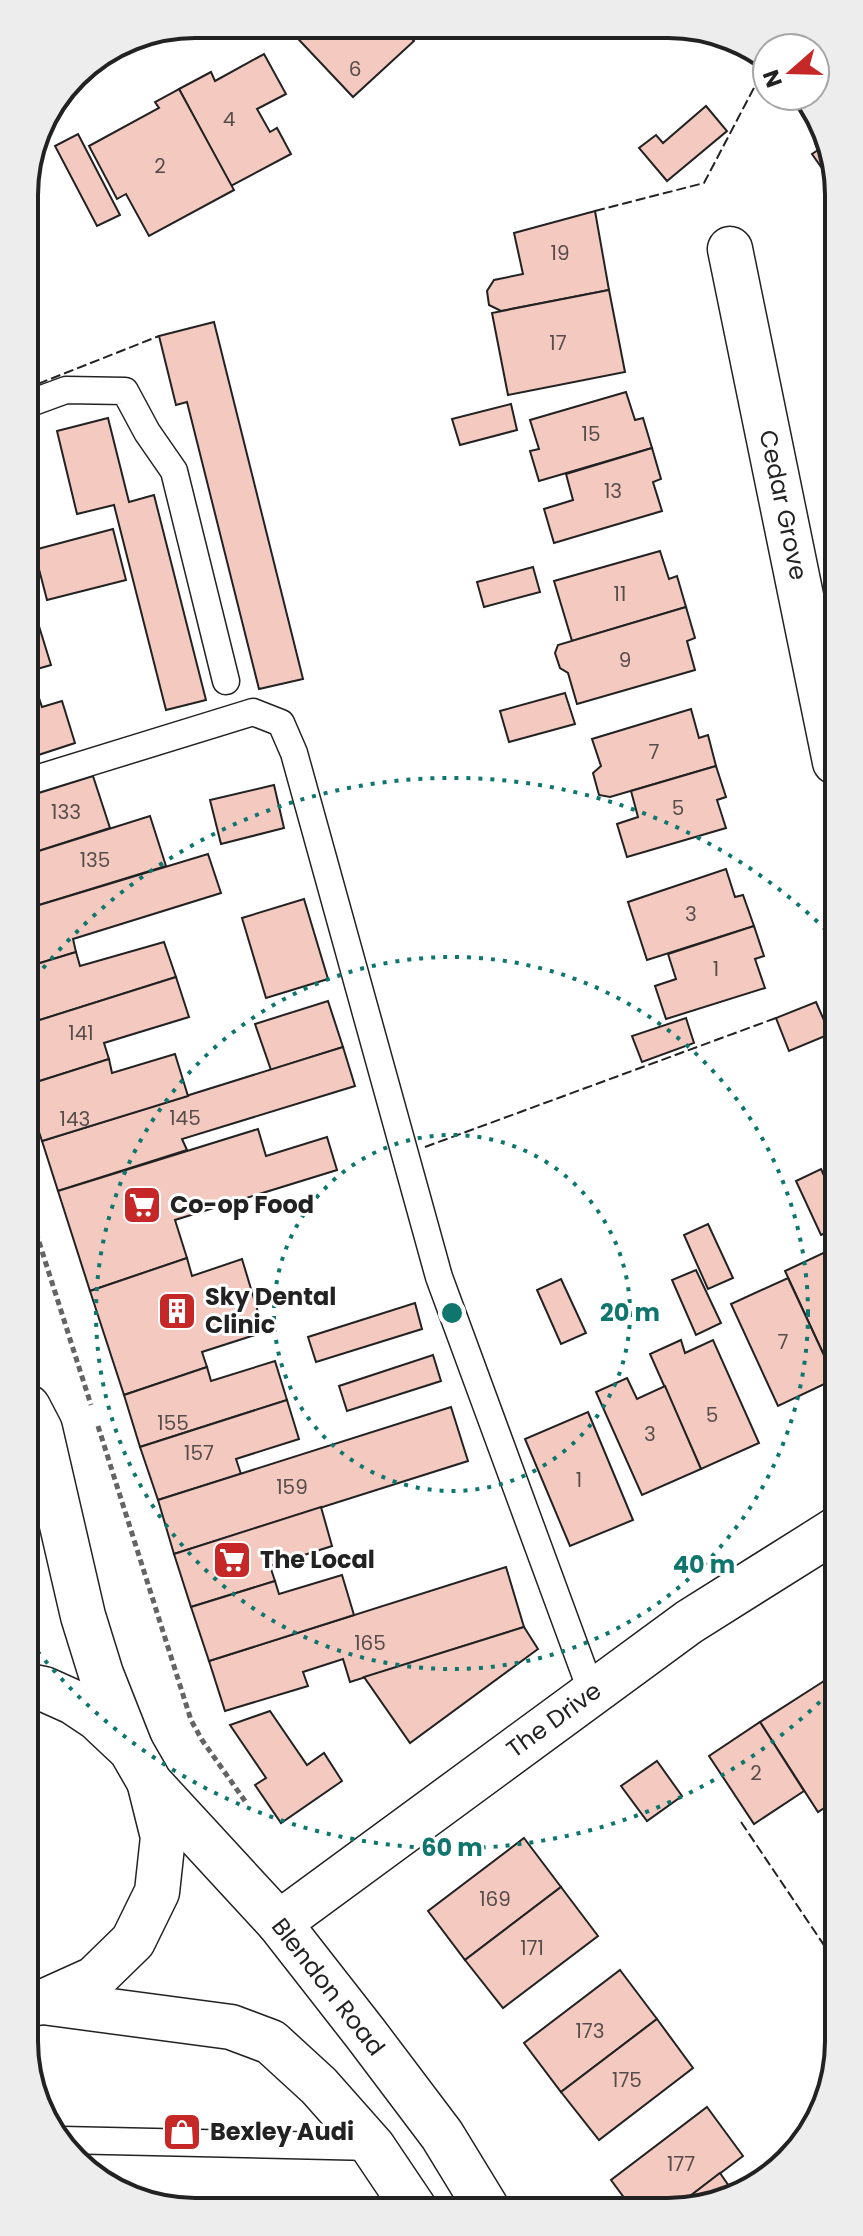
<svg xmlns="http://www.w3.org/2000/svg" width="863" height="2236" viewBox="0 0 863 2236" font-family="Poppins,sans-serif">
	<rect width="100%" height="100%" fill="#fff"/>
	<g fill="#f3c9c0" stroke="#222" stroke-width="2">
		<path d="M285,25H399L414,41L353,97Z"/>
		<path d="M264,54L286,94L257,109L270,132L277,128L291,154L231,186L179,89L211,72L215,81Z"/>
		<path d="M179,89L234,190L149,236L126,194L117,199L89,146L159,108L155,102Z"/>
		<path d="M706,106L727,131L667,181L639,148L656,135L663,143Z"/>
		<path d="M78,134L120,215L97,226L55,146Z"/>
		<path d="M829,143L833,151V184L812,154Z"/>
		<path d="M595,211L609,290L501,311L489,305L487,291L494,280L523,274L514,233Z"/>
		<path d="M609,290L625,372L508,395L492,313Z"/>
		<path d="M214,322L303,679L259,689L187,402L176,405L159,336Z"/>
		<path d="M626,392L635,420L643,418L652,448L539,481L530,451L539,449L530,420Z"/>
		<path d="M511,404L517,430L460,445L452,419Z"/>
		<path d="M108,418L129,502L154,495L206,700L166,710L114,505L77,514L57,431Z"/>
		<path d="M652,448L661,479L653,482L662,511L554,543L544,509L573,500L566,474Z"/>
		<path d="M113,529L126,580L47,600L34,550Z"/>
		<path d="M660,551L669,579L677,576L686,607L572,641L554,581Z"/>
		<path d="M533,567L540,592L484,607L477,582Z"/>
		<path d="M686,607L695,638L687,641L695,670L577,704L568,673L560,668L555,653L558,645Z"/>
		<path d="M38,623L51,665L30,671L36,689L26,692V627Z"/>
		<path d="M36,689L42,707L62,701L75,743L26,759V692Z"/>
		<path d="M565,693L575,724L509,742L500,711Z"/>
		<path d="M691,709L699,738L708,735L716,766L610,797L599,795L593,773L601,766L592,739Z"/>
		<path d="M716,766L726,797L717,800L726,828L627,857L617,824L638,817L631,791Z"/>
		<path d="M93,776L110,828L26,855V797Z"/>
		<path d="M274,785L284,828L221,844L210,800Z"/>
		<path d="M150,816L166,866L26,909V855Z"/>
		<path d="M208,854L221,893L73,939L76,952L27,967L26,909Z"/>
		<path d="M726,869L735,897L743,895L754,926L647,960L628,902Z"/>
		<path d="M304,899L328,979L266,998L242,918Z"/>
		<path d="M754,926L764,956L755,959L765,988L666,1019L655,986L676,979L668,954Z"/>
		<path d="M164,942L176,977L27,1024V967L76,952L80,966Z"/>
		<path d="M176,977L189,1017L104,1043L109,1059L27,1085V1024Z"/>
		<path d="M328,1001L343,1047L271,1070L255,1024Z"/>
		<path d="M816,1002L830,1034L789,1051L776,1018Z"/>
		<path d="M686,1018L694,1043L642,1062L632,1036Z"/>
		<path d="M343,1047L355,1086L182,1139L187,1150L58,1191L42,1141Z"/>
		<path d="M175,1054L188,1096L42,1141L27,1096V1085L109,1059L112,1073Z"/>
		<path d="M258,1129L266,1156L327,1137L337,1170L175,1220L187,1258L90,1291L58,1191Z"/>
		<path d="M821,1169L836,1202V1228L821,1235L796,1181Z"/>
		<path d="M708,1224L733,1278L708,1289L684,1235Z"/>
		<path d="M836,1247L837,1378L835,1379L785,1271Z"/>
		<path d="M187,1258L192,1276L242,1259L264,1332L202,1352L207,1367L124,1395L90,1291Z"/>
		<path d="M696,1270L721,1323L696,1335L672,1280Z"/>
		<path d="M788,1278L835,1379L778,1406L731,1304Z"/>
		<path d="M561,1279L586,1333L561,1344L537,1290Z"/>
		<path d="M415,1303L422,1329L316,1362L308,1337Z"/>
		<path d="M681,1340L685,1353L713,1340L759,1443L701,1469L650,1354Z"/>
		<path d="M433,1355L441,1381L347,1411L339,1386Z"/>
		<path d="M275,1361L287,1400L140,1447L124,1395L207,1367L211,1381Z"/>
		<path d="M627,1378L637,1399L665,1386L701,1469L642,1495L596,1392Z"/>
		<path d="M287,1400L299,1439L236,1459L241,1474L158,1500L140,1447Z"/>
		<path d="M451,1407L468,1461L174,1554L158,1500Z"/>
		<path d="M588,1412L633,1520L570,1546L525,1439Z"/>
		<path d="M321,1507L332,1546L270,1566L275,1581L191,1607L174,1554Z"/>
		<path d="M506,1567L524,1627L350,1682L343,1659L303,1672L308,1686L225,1711L209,1661Z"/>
		<path d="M342,1575L354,1615L209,1661L191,1607L275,1581L279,1594Z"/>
		<path d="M524,1627L538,1649L410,1743L364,1677Z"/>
		<path d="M838,1672V1702L824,1681Z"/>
		<path d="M824,1681L838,1702V1799L818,1812L760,1722Z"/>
		<path d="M270,1711L307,1765L324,1753L342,1781L281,1823L255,1785L266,1778L230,1725Z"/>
		<path d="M760,1722L804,1791L754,1824L709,1756Z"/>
		<path d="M657,1761L682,1796L647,1821L621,1786Z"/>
		<path d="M524,1838L561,1887L465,1960L428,1911Z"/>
		<path d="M561,1887L598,1936L503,2008L465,1960Z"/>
		<path d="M620,1970L657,2019L561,2092L524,2043Z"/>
		<path d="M657,2019L693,2068L599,2140L561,2092Z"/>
		<path d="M707,2107L743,2156L677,2206L631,2207L611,2180Z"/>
		<path d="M720,2173L733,2192L712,2206H677Z"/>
	</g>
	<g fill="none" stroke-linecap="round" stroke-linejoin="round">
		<g stroke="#222" stroke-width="29">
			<g id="service">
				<path d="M25,405L66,390L125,391L147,432L174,471L226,681"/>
				<path d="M26,782L253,712L281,723L294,753L439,1277L592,1693"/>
				<path d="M62,2140L373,2147"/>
			</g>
		</g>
		<g stroke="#222" stroke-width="47">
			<g id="minor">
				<path d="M730,249L835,762"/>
				<path d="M279,1923L689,1622L837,1529"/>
			</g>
		</g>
		<g stroke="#222" stroke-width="47">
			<path id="secondary" d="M28,1407L40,1430L83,1616L101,1674L131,1750"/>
		</g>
		<g stroke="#222" stroke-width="47">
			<g id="primary">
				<path d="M29,1686L44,1689L73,1702L97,1718L131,1750L150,1783L279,1923L365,2033L442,2135L486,2207"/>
				<path d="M43,2002L94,1979L133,1941L157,1892L163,1837L150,1785"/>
				<path d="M30,2004L43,2002L231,2027L271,2042L319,2086L373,2147L414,2208"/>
			</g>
		</g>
		<g stroke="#646464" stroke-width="5" stroke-dasharray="6 4" stroke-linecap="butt">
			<path d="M27,1204L91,1405"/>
			<path d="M98,1426L191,1720L202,1740L245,1801"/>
		</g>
		<use href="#service" stroke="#fff" stroke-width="26"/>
		<use href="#minor" stroke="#fff" stroke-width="44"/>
		<use href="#secondary" stroke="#fff" stroke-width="44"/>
		<use href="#primary" stroke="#fff" stroke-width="44"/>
		<g stroke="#222" stroke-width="2" stroke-dasharray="10 4" stroke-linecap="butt">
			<path d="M595,211L704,183L767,63"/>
			<path d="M25,389L159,336"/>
			<path d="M425,1147L776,1018"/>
			<path d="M741,1822L838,1966"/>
		</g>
	</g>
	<g fill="none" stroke="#0f766e" stroke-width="4" stroke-dasharray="4 8">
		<circle cx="452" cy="1313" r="178"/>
		<circle cx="452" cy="1313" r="356"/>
		<path d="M837 1685A535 535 0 0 1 30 1642M28 987A535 535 0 0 1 834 938"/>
	</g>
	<defs>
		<g id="supermarket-square" transform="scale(2)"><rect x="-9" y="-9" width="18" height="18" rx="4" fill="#c62828" stroke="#fff"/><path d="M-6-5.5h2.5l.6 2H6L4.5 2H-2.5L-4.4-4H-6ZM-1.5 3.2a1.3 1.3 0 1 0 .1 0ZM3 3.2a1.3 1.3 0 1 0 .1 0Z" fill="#fff"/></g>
		<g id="building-square" transform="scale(2)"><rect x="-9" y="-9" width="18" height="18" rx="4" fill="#c62828" stroke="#fff"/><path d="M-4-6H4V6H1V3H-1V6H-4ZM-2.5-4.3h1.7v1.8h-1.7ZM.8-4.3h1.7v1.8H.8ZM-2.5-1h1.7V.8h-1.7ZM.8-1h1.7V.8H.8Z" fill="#fff"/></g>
		<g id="shop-square" transform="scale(2)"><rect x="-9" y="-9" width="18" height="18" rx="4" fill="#c62828" stroke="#fff"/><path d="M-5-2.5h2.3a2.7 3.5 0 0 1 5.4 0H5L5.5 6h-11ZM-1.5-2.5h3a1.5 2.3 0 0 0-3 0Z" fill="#fff"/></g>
	</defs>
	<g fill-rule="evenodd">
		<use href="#supermarket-square" x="142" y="1205"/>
		<use href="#building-square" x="177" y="1311"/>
		<use href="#supermarket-square" x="232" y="1560"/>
		<use href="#shop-square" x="182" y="2132"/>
	</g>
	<g text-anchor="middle" stroke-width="6" stroke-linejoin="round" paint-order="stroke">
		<g font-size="20" fill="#564c4a">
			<text x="355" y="76">6</text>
			<text x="229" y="126">4</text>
			<text x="160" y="173">2</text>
			<text x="560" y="260">19</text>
			<text x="558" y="350">17</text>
			<text x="591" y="441">15</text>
			<text x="613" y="498">13</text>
			<text x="620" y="601">11</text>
			<text x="625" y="667">9</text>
			<text x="654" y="759">7</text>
			<text x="678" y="815">5</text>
			<text x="66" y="819">133</text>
			<text x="95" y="867">135</text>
			<text x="691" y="921">3</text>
			<text x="716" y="976">1</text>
			<text x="81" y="1040">141</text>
			<text x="185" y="1125">145</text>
			<text x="75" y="1126">143</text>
			<text x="783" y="1349">7</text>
			<text x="712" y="1422">5</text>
			<text x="173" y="1430">155</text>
			<text x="650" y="1441">3</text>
			<text x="199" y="1460">157</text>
			<text x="579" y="1487">1</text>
			<text x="292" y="1494">159</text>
			<text x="370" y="1650">165</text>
			<text x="756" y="1780">2</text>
			<text x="495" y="1906">169</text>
			<text x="532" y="1955">171</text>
			<text x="590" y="2038">173</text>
			<text x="627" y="2087">175</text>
			<text x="681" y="2171">177</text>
		</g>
		<g font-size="24" fill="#222" stroke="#fff">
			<text transform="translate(783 505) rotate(78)" y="8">Cedar Grove</text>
			<text transform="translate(554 1720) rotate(-36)" y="8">The Drive</text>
			<text transform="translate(328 1987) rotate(52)" y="8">Blendon Road</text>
		</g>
		<g font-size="24" font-weight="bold" fill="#222" stroke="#fff" text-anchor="start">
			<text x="170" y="1213">Co-op Food</text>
			<text x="205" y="1305">Sky Dental<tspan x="205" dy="28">Clinic</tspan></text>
			<text x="260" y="1568">The Local</text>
			<text x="210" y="2140">Bexley Audi</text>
		</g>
	</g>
	<path d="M0 0H863V2236H0ZM195 38H668A157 157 0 0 1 825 195V2041A157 157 0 0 1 668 2198H195A157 157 0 0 1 38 2041V195A157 157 0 0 1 195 38Z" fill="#ededed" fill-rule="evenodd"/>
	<path fill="none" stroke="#222" stroke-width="4" d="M195 38H668A157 157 0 0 1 825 195V2041A157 157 0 0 1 668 2198H195A157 157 0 0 1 38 2041V195A157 157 0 0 1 195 38Z"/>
	<circle cx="452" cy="1313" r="12" fill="#0f766e" stroke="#fff" stroke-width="4"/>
	<g font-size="24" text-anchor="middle" font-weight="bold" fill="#0f766e" stroke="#fff" stroke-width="6" stroke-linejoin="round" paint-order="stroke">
		<text x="630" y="1321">20 m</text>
		<text x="704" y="1573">40 m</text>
		<text x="452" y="1856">60 m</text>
	</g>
	<g transform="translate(791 72) rotate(250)"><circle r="38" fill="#ffffff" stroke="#a7a7a7" stroke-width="2"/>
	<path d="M0-6L14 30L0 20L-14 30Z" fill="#c62828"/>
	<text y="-12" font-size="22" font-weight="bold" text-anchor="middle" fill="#222222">N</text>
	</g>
</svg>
